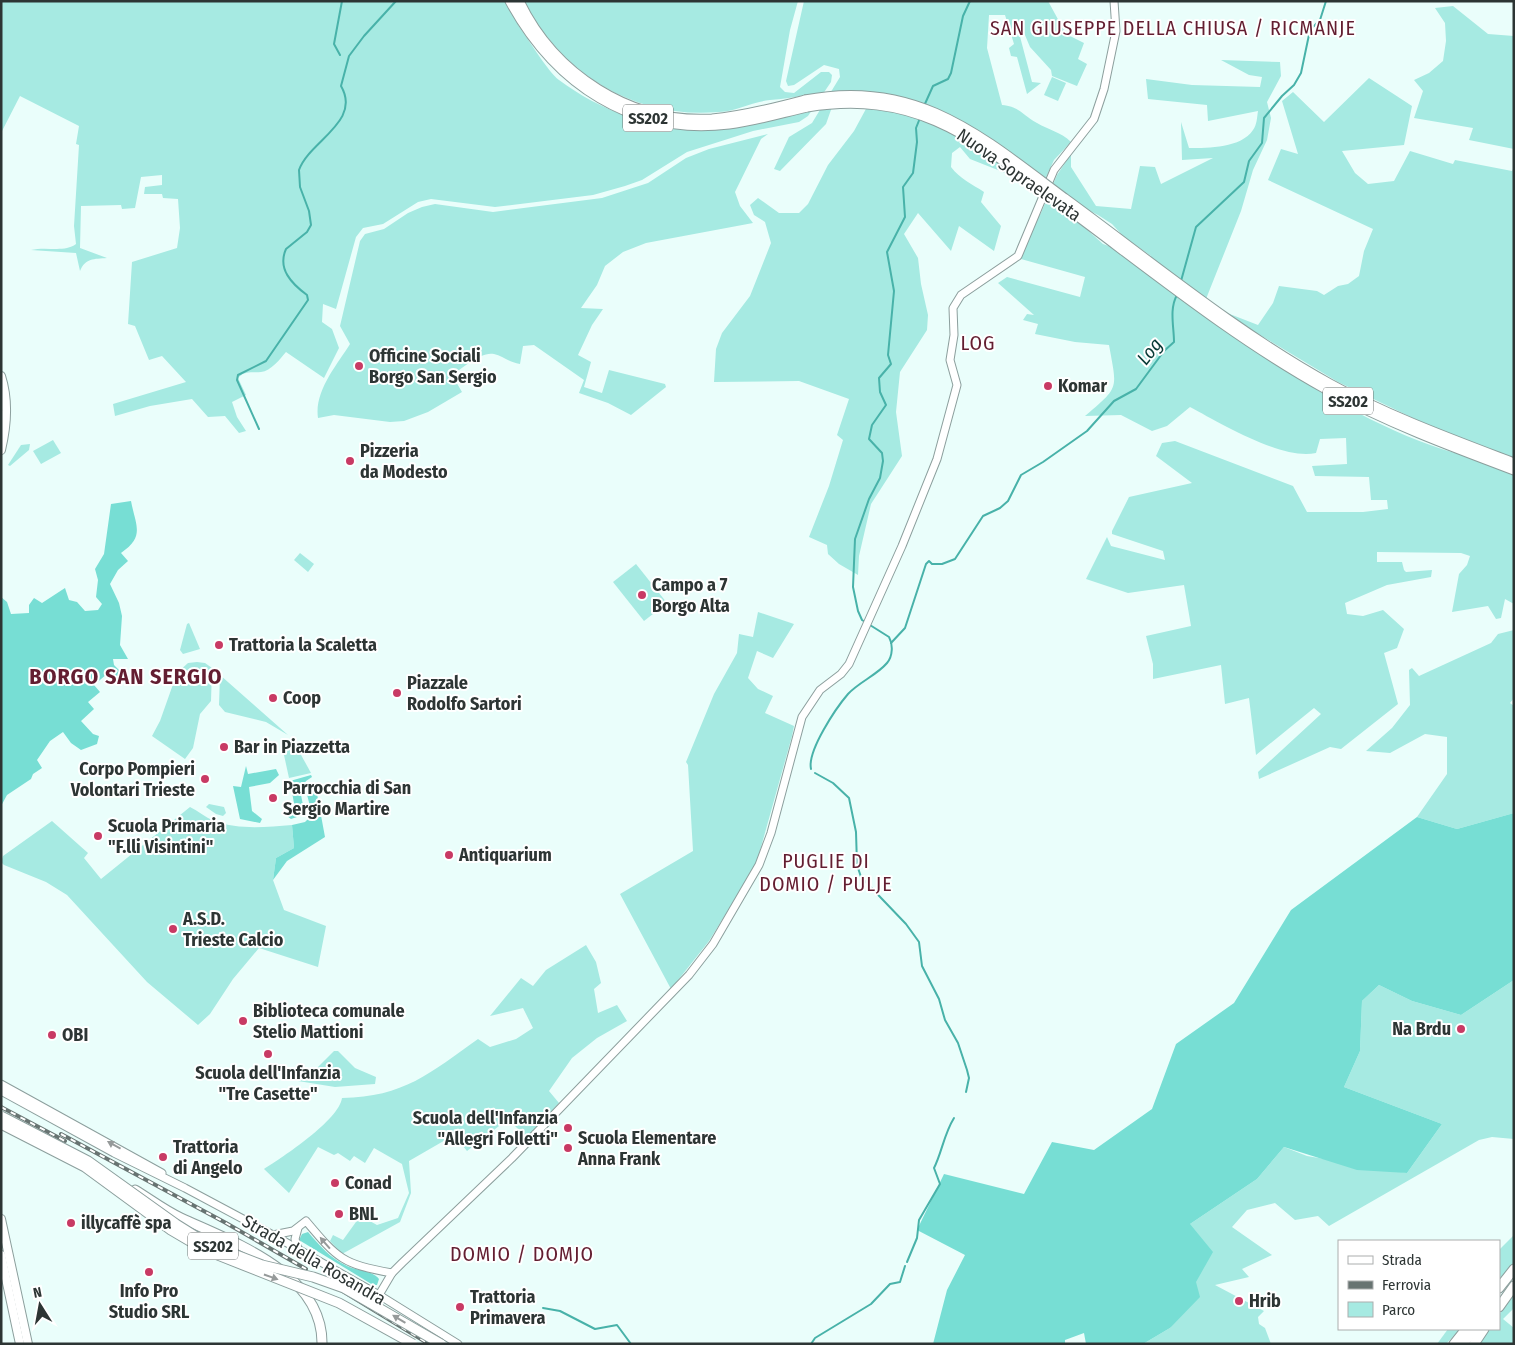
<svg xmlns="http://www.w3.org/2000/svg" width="1515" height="1345" viewBox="0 0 1515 1345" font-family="'Fira Sans Condensed',sans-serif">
	<rect width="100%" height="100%" fill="#eafefb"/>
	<g fill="#a6eae2" fill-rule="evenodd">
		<path d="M1,1H798L790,30L780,87L785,92L794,93L821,72H829L832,75L831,82L808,116L799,122L753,131L687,152L642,180L625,186L593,195L495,207L431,199L418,202L383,224L363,228L356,237L336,309L323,304L322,322L332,329L339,348L324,378L286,352C280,359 271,371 261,372C252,373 245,370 238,378L246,395L232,402L237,417L246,431L239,433L225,416L208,417L192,399L150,406L115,416L113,404L186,382L162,356L149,360L135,326L128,324L132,262L177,248L180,228L178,199L163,198L162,194H144L145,187L162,185V175L141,177L135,208L122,209L121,205L81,206L80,248L107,258C94,259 85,258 80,271L76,253L31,250C47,246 64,253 76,244L74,226L79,145L76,144L79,126L20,96L1,133ZM533,17C573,81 642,119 719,112C737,111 752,102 770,100C782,99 792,98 804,95L808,111C784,117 759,124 734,128C673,137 607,116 559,80C548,72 527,37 518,25Z"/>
		<path d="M804,1H1048L1066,34L1084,43L1078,59L1087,64L1077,86L1052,76L1051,70L1030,47L1022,28L1018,29L1032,82L1041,83L1027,94L1017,57L1011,56L1009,48L1014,44L1005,15H989L987,48L1002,105C1021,107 1022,115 1037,123C1049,130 1061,132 1071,142L1054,160L1038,195L1013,176L970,159L960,147L952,153L951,167C960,179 972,184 984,192L981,202L1001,226L994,251L959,226L951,251L918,213L904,234L918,258L921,284L928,315L927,330L900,372L896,412L902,456L871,504L859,556L858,575L839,564L828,554L827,545L809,537L829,486L843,440L837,435L849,399L799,381L714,382L716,349L722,333L750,296L771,243L765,222L754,215L750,205L758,198L779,213H799L808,204L828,165L854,131L867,107H832L826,124L780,171L774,169L789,137L812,123L840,77L839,69L824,65L794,85L788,86L786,81Z"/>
		<path d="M1453,6L1488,34L1514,36V149L1469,140L1473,128L1414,118L1423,91L1414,80L1429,73L1443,61L1446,41L1445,23L1435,8Z"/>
		<path d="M1221,60L1280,62L1281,76L1267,102L1271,118L1267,140L1253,170L1241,211L1204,304L1258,325L1273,303L1279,286L1317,291L1324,295L1338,286L1348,284L1359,276L1364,251L1373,229L1268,180L1281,149L1298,154L1282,101L1293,92L1324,122L1369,78L1412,106L1404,145L1342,151L1355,173L1368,184L1394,181L1410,151L1453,164L1455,160L1512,171L1514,167V604L1505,599L1501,618L1496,619L1488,606L1452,612L1459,574L1467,565L1470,556L1461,553L1377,552V562H1402L1404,570L1406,572L1432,570L1431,577L1387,585L1345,603L1347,614L1363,616L1383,610L1404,629L1397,648L1384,653L1398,704L1341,749L1330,747L1259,779L1258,772L1321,714L1314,708L1256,755L1249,698L1225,704L1221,665L1153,679V664L1146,636L1191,626L1184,585L1128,593L1086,579L1107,537L1111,546L1165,560L1163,551L1112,534V531L1129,497L1192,483L1156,456L1162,443L1175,441L1293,486L1307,512H1363L1388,509L1387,500H1371L1369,477L1315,476L1312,466L1347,464L1346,438L1320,439L1316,453C1283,461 1220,423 1190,407L1167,426L1152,431L1121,415L1085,416C1120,386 1117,390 1109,345L1075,342L1035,334L1038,324L1023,320L1027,314L1034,315L998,283L1007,277L1080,297L1085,277L1021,259L1027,236L1041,213L1057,175L1071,154V167L1096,206L1131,209L1140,166L1155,167L1161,184L1213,158L1182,160L1181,122L1189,148C1209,148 1241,148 1253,130C1257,125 1257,117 1258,111L1208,121L1207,105L1148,99L1146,79L1192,85L1260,87L1262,77L1249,75ZM1064,198L1098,215L1112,224L1124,237L1151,256L1148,260L1103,244L1083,226L1057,208ZM1255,332L1338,382L1415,419L1460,438L1455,453C1379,431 1311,387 1245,344Z"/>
		<path d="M1052,77L1066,83L1058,101L1044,95Z"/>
		<path d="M768,134L761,139L735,192L740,206L753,223L646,243L623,252L605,266L597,285L581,308L603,309L592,325L578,355L591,362L584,387L602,393L609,370L665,384L666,387L631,415L608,403L579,393L584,380L534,345L523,346L520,364C508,362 503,356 494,354C481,351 463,368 452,375L462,392L428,412L404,421L390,422L334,415L318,418C314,391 337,365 350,344L340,326L360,241L365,234L384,229L408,213L422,207L435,204L493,212L602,198L648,183L686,158L709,149Z"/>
		<path d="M53,440L61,453L41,464L33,451Z"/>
		<path d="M30,444L29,450L10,466L8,465L21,445Z"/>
		<path d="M300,553L314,564L308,572L294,560Z"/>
		<path d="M636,564L667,603L644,621L613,582Z"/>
		<path d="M758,612L794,624L773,658L757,651L748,678L758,689L773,696L765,713L794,726L792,736L756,865L709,941L671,989L620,894L693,851L688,765L686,762L714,694L737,653L739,634L753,637Z"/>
		<path d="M189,623L200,649L183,654L180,650L187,624Z"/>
		<path d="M1514,630V698L1510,703L1514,706V813L1457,829L1417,817L1447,774V737L1425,734L1390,753L1366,751L1392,728L1410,705L1409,670L1412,668L1419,676L1491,643L1498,634Z"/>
		<path d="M197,662L205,663L212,668L211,701L200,714L193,748L185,759L152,736L160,721L177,673L188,663Z"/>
		<path d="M220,675L288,735L266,722L225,712L219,705Z"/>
		<path d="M295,744L311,773L289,778L282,746Z"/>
		<path d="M209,804L224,807L226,813L223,816L216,814L206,807Z"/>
		<path d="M190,807C198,811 205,817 214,821C239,830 266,827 292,825L294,848L276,858L273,880L284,910L326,926L318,967L259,948L233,979L210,1014L198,1025L147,982L67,895L46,882L4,865L1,862L3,856L52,821L88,853L84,858L101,879Z"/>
		<path d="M586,945L596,962L601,983L594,989L598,1013L617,1005L627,1021L597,1038L572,1058L549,1091L559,1103L527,1138L508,1119L467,1151L454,1135L409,1161L411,1193L400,1222L342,1254L330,1241L333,1235L343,1240L366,1208L371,1211L366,1219L377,1225L398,1218L409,1193L402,1164L374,1148L365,1163L354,1156L350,1161L338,1153L334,1155L318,1147L289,1193L264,1169C283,1157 339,1120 342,1098C404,1097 430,1073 478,1039L490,1047L516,1039L533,1028L523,1008L490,1016L521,978L533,986L546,970Z"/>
		<path d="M1514,980V1139L1492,1137L1479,1140L1329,1226L1318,1216L1295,1220L1275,1203L1247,1210L1232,1227L1272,1255L1242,1269L1249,1277L1215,1285L1264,1311L1258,1317L1259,1324L1265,1328L1271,1344H1143L1170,1328L1196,1282L1190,1224L1257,1179L1284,1147L1307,1156L1407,1173L1442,1124L1344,1087L1360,1051L1362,1001L1379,985L1412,1001L1461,1015Z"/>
		<path d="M334,1051H338L355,1068L376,1077L375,1084L335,1087L298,1081L313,1072Z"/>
		<path d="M1514,1235V1262L1499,1281V1250Z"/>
		<path d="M1514,1294V1308L1503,1319L1514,1328V1344H1478L1489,1329H1499V1315Z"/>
		<path d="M1448,1329H1460L1446,1344H1437Z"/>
	</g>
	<g fill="#77ded4">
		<path d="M131,501C136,527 145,536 121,553L128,561L118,570L110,584L119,603L122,616L120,645L128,659H113L114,665L123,674L113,681L107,674L94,685L100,692L88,702L94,709L81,721L93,734L99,736L97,744L81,750L71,743L63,732L50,741L37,760L42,768L33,774L31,779L7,795L1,806V597L7,602L11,614L29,613V605L34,598L42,603L65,588L69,600L77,602L85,611L98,610L102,604L96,597L98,580L95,569L104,554L111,504Z"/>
		<path d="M246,766L248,774L276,769L279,775L270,783L249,787L252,811L262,819L260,823L240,819L233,786L241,787Z"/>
		<path d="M311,775L312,777L306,781L300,790L304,810L303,815L291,819L287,816L295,809L290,781Z"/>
		<path d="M315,783L325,837L287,861L273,880L276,858L294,848L292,825L305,822L309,818L310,806L306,791Z"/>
		<path d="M1514,813V980L1461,1015L1412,1001L1379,985L1362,1001L1360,1051L1344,1087L1442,1124L1407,1173L1357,1170L1284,1147L1257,1179L1190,1224L1213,1252L1196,1282L1200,1297L1170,1328L1143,1344H1086L1084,1333L1065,1340V1344H933L947,1290L965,1255L917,1230L944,1174L1024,1194L1052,1142L1094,1150L1152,1109L1176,1044L1234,1003L1291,910L1417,817L1457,829Z"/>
		<path d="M308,1232C320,1246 330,1258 347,1266C357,1271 372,1270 379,1279L377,1285H373L299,1240L302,1234Z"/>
	</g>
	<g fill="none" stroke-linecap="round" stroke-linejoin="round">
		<g stroke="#48b2a9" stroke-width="2">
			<path d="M340,55L334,44L342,1"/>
			<path d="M924,106L933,86L948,79L951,73L963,16L970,1"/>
			<path d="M1181,281L1196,227L1244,182L1249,161L1262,143L1264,118L1282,96L1294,85L1301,73L1310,30L1320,20L1326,1"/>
			<path d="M259,429L237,380L238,375L266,361L308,300L307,295C292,284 277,269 286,249L307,232L311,225L309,211L300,187L299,170C309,141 362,122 341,86L349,56L364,36L396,1"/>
			<path d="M891,643L905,628L926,564L929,561L932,564H942L955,559L983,516L1000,508L1008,501L1021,475L1043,462L1087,431L1114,401L1136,389L1164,351L1174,342C1174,327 1169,309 1177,295"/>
			<path d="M811,769C807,751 836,708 848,694C859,682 877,675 887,663C893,656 893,644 889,637L862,620L858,611L853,587L855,539L869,499L880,478L883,461L882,453L869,439L872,425L886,405L880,392L879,378L891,364L888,355L894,291L887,252L905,217L903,187L913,173L917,142L916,128L920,118"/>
			<path d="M815,773L833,783L849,798L856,832L857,865L861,877L906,924L919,942L922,966L939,999L945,1020L958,1043L967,1070L969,1078L966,1092"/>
			<path d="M907,1262L917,1238L919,1220L940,1184L934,1168C942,1152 944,1134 954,1118"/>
			<path d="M543,1308L560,1311L595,1329L617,1325L631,1344"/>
			<path d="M811,1344L815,1338L871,1304L890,1284L900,1282L905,1266"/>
		</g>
		<g stroke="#8c9f9d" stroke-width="9">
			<g id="secondary">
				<path d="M1,1084L162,1173"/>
				<path d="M1,1091L114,1153L185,1188L273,1235L379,1295L458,1344"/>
				<path d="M298,1228L295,1239L298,1249"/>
				<path d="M273,1235L293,1231L306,1221C338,1259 342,1264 392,1273"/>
				<path d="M379,1295L392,1273L402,1263L512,1158L689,975L713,944L759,865L771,833L802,717L820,690L841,674L849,664L902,546L937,459L957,385L950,360L954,335L953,308L961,295L1018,256L1054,170L1094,119L1104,89L1116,31L1114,1"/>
			</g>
		</g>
		<g stroke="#8c9f9d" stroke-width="10">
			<g id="primary">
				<path d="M1,376C9,401 7,425 1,450"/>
				<path d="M1,1219L28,1344"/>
				<path d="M1,1255L20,1344"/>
			</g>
		</g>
		<g stroke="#8c9f9d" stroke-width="11">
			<g id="highway">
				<path d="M510,1C555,84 632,136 729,124C755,121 781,113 807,107"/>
				<path d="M519,1C554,74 630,124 712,119C744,116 775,108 805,100"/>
				<path d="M1064,198C1149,260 1237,333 1330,384C1388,416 1451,439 1514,463"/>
				<path d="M1060,203C1147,267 1232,337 1326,389C1386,422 1450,446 1514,470"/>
				<path d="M135,1190C150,1199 164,1210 181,1218C233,1242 323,1273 322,1344"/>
				<path d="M1499,1288L1514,1269"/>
				<path d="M1499,1307L1514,1286"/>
				<path d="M1454,1344L1466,1329"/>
				<path d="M1463,1344L1475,1329"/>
				<path d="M1474,1344L1484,1329"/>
			</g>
		</g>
		<use href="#secondary" stroke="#fff" stroke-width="7"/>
		<use href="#primary" stroke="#fff" stroke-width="8"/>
		<use href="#highway" stroke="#fff" stroke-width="9"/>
		<g stroke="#687472" stroke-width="4">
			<g id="rail">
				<path d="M1,1107L65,1141"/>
				<path d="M61,1134L226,1223L306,1269"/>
				<path d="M336,1287L429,1344"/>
			</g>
		</g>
		<use href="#rail" stroke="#fff" stroke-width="2" stroke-dasharray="5.5" stroke-linecap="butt"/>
		<g stroke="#8c9f9d" stroke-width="11" stroke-linecap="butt">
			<g id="highway-bridge">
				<path d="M805,100C916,78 981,136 1064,198"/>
				<path d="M807,107C919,89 976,140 1060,203"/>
				<path d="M1,1116L88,1161L176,1224L208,1244L262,1265L313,1277L344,1288L441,1344"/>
				<path d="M1,1124L85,1167L171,1230L205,1250L339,1303L413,1344"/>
			</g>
		</g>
		<use href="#highway-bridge" stroke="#fff" stroke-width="9"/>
	</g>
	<defs><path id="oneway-solid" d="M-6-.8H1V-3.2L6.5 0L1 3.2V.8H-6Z" transform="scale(1.25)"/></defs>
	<g fill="#969a9a">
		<use href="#oneway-solid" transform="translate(114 1145) rotate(-151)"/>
		<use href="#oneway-solid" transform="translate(325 1243) rotate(-131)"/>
		<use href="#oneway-solid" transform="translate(271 1277) rotate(19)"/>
		<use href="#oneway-solid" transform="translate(399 1319) rotate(-149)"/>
	</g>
	<g fill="#c83a64" stroke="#fff" stroke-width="2">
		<circle cx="359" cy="366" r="5"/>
		<circle cx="1048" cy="386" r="5"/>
		<circle cx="350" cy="461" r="5"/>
		<circle cx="642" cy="595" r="5"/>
		<circle cx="219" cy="645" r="5"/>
		<circle cx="397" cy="693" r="5"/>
		<circle cx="273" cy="698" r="5"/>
		<circle cx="224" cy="747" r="5"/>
		<circle cx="205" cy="779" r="5"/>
		<circle cx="273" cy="798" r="5"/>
		<circle cx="98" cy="836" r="5"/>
		<circle cx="449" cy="855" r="5"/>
		<circle cx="173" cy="929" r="5"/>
		<circle cx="243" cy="1021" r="5"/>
		<circle cx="1461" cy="1029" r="5"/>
		<circle cx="52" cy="1035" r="5"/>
		<circle cx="268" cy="1054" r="5"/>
		<circle cx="568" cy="1128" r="5"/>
		<circle cx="568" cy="1148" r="5"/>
		<circle cx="163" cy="1157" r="5"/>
		<circle cx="335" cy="1183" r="5"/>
		<circle cx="339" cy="1214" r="5"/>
		<circle cx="71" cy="1223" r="5"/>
		<circle cx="149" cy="1272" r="5"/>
		<circle cx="1239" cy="1301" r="5"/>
		<circle cx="460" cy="1307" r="5"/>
	</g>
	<g text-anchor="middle" stroke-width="4" stroke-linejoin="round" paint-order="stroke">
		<g fill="#fff" stroke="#6c7271" stroke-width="1">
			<rect x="623" y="104.5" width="50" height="27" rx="4"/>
			<rect x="1323" y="387.5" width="50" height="27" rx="4"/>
			<rect x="188" y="1232.5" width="50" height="27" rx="4"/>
		</g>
		<g font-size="16" font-weight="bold" fill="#2d3534">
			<text x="648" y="124">SS202</text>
			<text x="1348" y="407">SS202</text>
			<text x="213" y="1252">SS202</text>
		</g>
		<g font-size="18" fill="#2d3534" stroke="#fff">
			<text transform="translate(1019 175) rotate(35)" y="6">Nuova Sopraelevata</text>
			<text transform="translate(314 1260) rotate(30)" y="6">Strada della Rosandra</text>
		</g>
		<g font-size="18" font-weight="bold" fill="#2d3534" stroke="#fff" text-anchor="start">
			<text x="369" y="362">Officine Sociali<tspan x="369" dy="21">Borgo San Sergio</tspan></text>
			<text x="1058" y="392">Komar</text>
			<text x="360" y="457">Pizzeria<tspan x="360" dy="21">da Modesto</tspan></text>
			<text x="652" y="591">Campo a 7<tspan x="652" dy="21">Borgo Alta</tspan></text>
			<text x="229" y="651">Trattoria la Scaletta</text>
			<text x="407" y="689">Piazzale<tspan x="407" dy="21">Rodolfo Sartori</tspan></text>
			<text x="283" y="704">Coop</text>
			<text x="234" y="753">Bar in Piazzetta</text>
			<text x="195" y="775" text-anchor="end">Corpo Pompieri<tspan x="195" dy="21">Volontari Trieste</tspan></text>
			<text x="283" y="794">Parrocchia di San<tspan x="283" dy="21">Sergio Martire</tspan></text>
			<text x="108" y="832">Scuola Primaria<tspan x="108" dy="21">"F.lli Visintini"</tspan></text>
			<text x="459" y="861">Antiquarium</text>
			<text x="183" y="925">A.S.D.<tspan x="183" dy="21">Trieste Calcio</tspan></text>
			<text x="253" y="1017">Biblioteca comunale<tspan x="253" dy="21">Stelio Mattioni</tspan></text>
			<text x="1451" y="1035" text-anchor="end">Na Brdu</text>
			<text x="62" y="1041">OBI</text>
			<text x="268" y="1079" text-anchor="middle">Scuola dell'Infanzia<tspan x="268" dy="21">"Tre Casette"</tspan></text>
			<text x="558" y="1124" text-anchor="end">Scuola dell'Infanzia<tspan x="558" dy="21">"Allegri Folletti"</tspan></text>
			<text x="578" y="1144">Scuola Elementare<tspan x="578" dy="21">Anna Frank</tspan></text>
			<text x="173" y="1153">Trattoria<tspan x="173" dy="21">di Angelo</tspan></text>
			<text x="345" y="1189">Conad</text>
			<text x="349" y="1220">BNL</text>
			<text x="81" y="1229">illycaffè spa</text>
			<text x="149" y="1297" text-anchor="middle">Info Pro<tspan x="149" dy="21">Studio SRL</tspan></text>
			<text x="470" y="1303">Trattoria<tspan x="470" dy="21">Primavera</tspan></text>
			<text x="1249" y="1307">Hrib</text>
		</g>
		<g font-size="19" font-style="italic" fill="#093b37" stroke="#fff">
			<text transform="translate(1149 351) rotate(-52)" y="7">Log</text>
		</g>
		<g font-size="20" letter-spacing="1" fill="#631e31" stroke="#fff">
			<text x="1173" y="35">SAN GIUSEPPE DELLA CHIUSA / RICMANJE</text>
			<text x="978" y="350">LOG</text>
			<text x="826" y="868">PUGLIE DI<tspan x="826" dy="23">DOMIO / PULJE</tspan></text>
			<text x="522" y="1261">DOMIO / DOMJO</text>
		</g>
		<g font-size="22" font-weight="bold" letter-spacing="1" fill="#631e31" stroke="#fff">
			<text x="126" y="684">BORGO SAN SERGIO</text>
		</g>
	</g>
	<rect width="1515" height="1345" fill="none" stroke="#2d3534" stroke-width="5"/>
	<rect x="1338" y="1240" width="162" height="90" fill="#ffffff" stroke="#abaeae"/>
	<rect x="1348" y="1256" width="25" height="8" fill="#ffffff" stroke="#abaeae"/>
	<text x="1382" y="1265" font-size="15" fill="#2d3534">Strada</text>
	<rect x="1348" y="1281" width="25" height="8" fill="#687472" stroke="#abaeae"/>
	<text x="1382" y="1290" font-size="15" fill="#2d3534">Ferrovia</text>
	<rect x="1348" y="1302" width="25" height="15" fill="#a6eae2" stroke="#abaeae"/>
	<text x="1382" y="1315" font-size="15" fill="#2d3534">Parco</text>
	<g transform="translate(40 1305) rotate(349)" stroke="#ffffff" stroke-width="4" paint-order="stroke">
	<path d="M0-4L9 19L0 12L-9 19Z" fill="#2d3534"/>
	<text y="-8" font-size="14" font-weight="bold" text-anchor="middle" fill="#2d3534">N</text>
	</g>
</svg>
